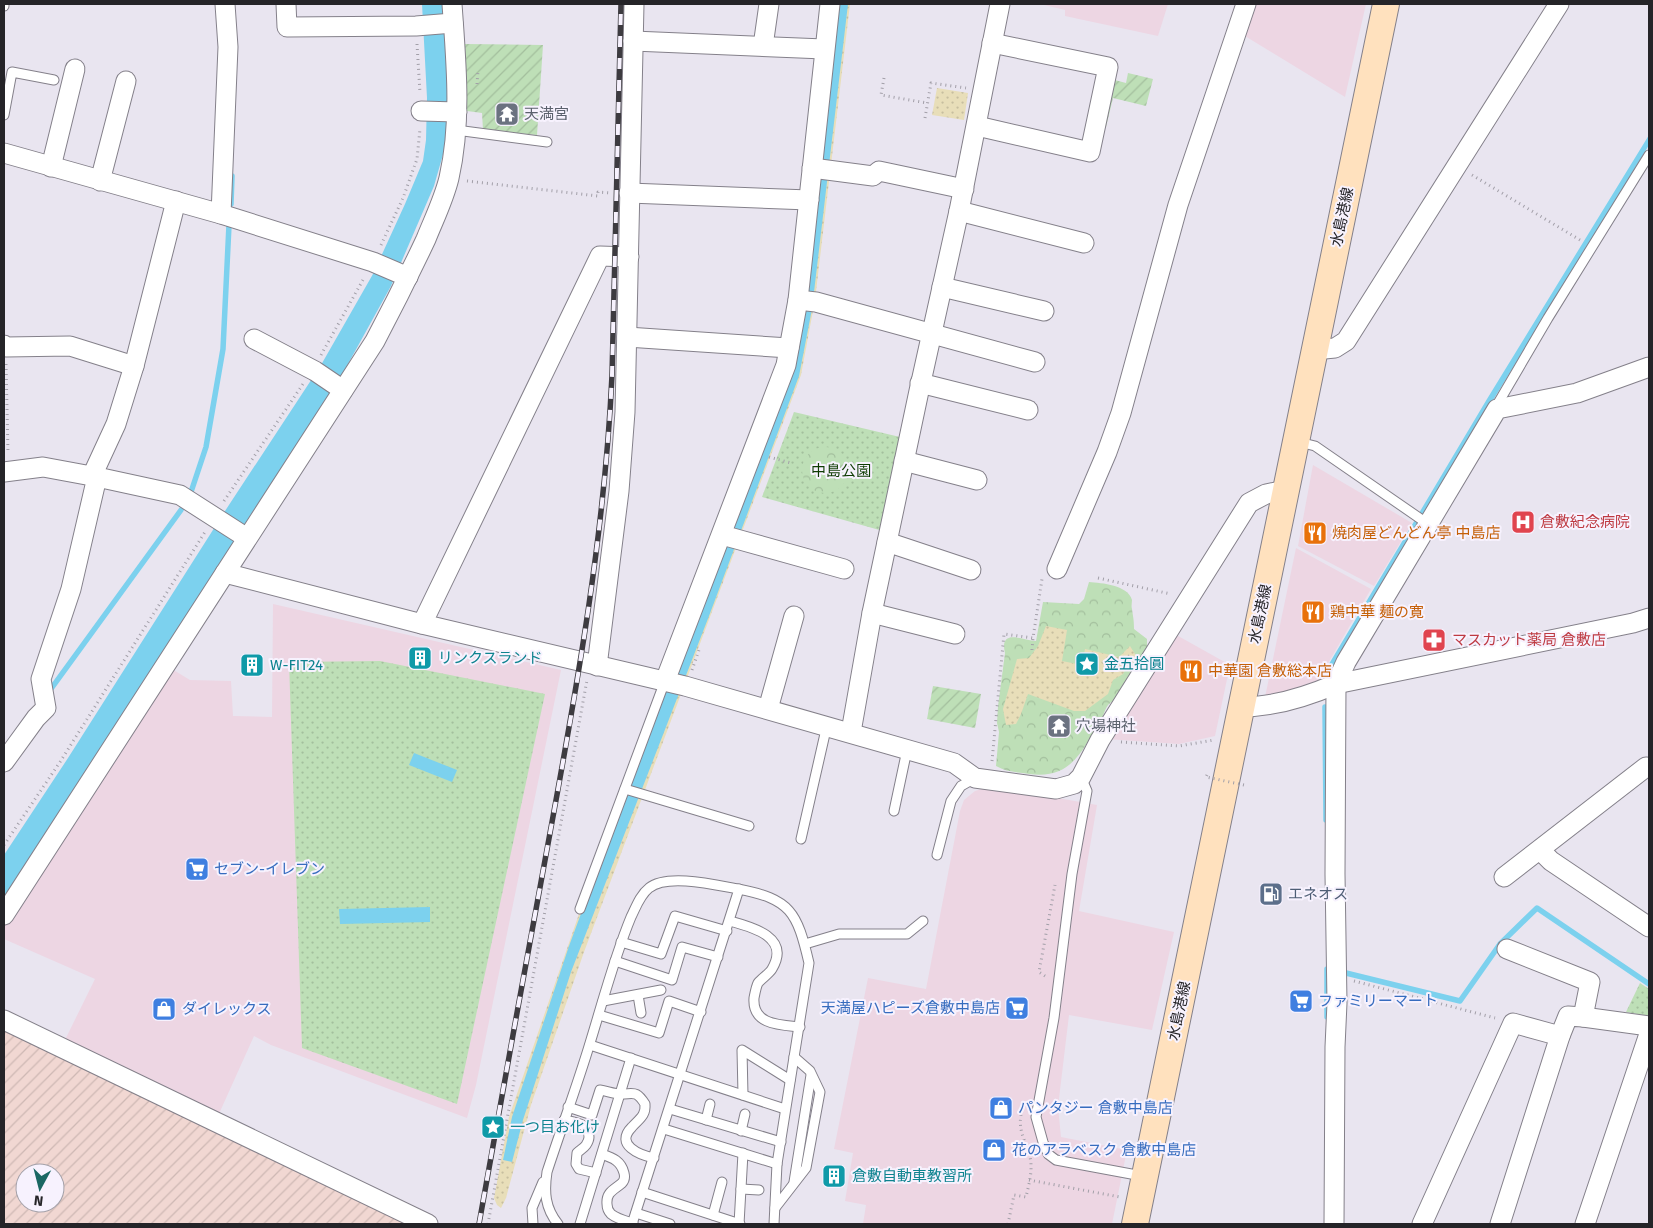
<svg xmlns="http://www.w3.org/2000/svg" width="1653" height="1228" viewBox="0 0 1653 1228" font-family="'Fira Sans','Noto Sans JP',sans-serif">
	<defs>
		<pattern id="industrial-furrows" width="10" height="10" patternUnits="userSpaceOnUse" patternTransform="scale(1.25)"><rect width="10" height="10" fill="#f1d7d2"/><path d="M-1 1l2-2M0 10L10 0M9 11l2-2" fill="none" stroke="#ceb8b4"/></pattern>
		<pattern id="grass-dots" width="8" height="8" patternUnits="userSpaceOnUse" patternTransform="scale(1.25)"><rect width="8" height="8" fill="#bedfb7"/><path d="M2 2h.1M6 6h.1" fill="none" stroke="#a3bf9d" stroke-width="1.8" stroke-linecap="round"/></pattern>
		<pattern id="forest-crowns" width="20" height="18" patternUnits="userSpaceOnUse" patternTransform="scale(1.25)"><rect width="20" height="18" fill="#bedfb7"/><path d="M2 6a3 3 0 1 1 6 0M12 15a3 3 0 1 1 6 0" fill="none" stroke="#a3bf9d"/></pattern>
		<pattern id="sand-dots" width="8" height="8" patternUnits="userSpaceOnUse" patternTransform="scale(1.25)"><rect width="8" height="8" fill="#e8deb9"/><path d="M2 2h.1M6 6h.1" fill="none" stroke="#c7be9f" stroke-width="1.8" stroke-linecap="round"/></pattern>
		<pattern id="garden-furrows" width="10" height="10" patternUnits="userSpaceOnUse" patternTransform="scale(1.25)"><rect width="10" height="10" fill="#bedfb7"/><path d="M-1 1l2-2M0 10L10 0M9 11l2-2" fill="none" stroke="#a3bf9d"/></pattern>
	</defs>
	<rect width="100%" height="100%" fill="#e9e5f0"/>
	<g fill="#edd6e3">
		<path d="M1040,4H1168L1158,36L1065,16V10Z"/>
		<path d="M1250,4H1366L1345,97L1240,33Z"/>
		<path d="M1313,465L1412,523L1374,586L1298,546Z"/>
		<path d="M1296,548L1371,589L1312,691L1264,702Z"/>
		<path d="M273,604L561,670L476,1085L467,1118L271,1045L254,1036L218,1116L62,1046L95,979L4,939V922L167,666L190,680L231,681L233,716L272,717Z"/>
		<path d="M1171,632L1230,665L1215,736L1179,744L1106,739Z"/>
		<path d="M991,786L1097,805L1079,911L1174,932L1152,1030L1069,1015L1058,1107L1061,1137L1127,1150L1112,1224H863L866,1205L845,1201L853,1153L834,1149L868,978L926,989L960,811L964,800L975,791Z"/>
	</g>
	<path fill="url(#industrial-furrows)" fill-rule="evenodd" d="M4,1026L418,1224H4ZM25,1173H55V1203H25Z"/>
	<g fill="url(#grass-dots)">
		<path d="M794,412L900,437L883,531L762,497Z"/>
		<path d="M380,661L545,694L457,1104L302,1048L289,662Z"/>
		<path d="M1640,983L1649,989V1016L1626,1012Z"/>
	</g>
	<g fill="url(#forest-crowns)">
		<circle cx="825" cy="470" r="23"/>
		<path d="M1089,582C1102,583 1128,585 1132,600C1132,603 1131,606 1132,609C1133,617 1134,619 1134,629L1147,639V647L1113,701C1105,705 1105,713 1101,720C1082,750 1072,780 1029,774C1017,772 1006,772 996,766L999,732L997,723L998,706L1005,653C999,628 1023,640 1036,641L1043,602L1079,604L1084,599Z"/>
	</g>
	<g fill="url(#sand-dots)">
		<path d="M833,4H850L815,300L801,375L584,952L531,1105L506,1198L501,1208L497,1205L494,1198L509,1117L580,911L787,371Z"/>
		<path d="M937,88L968,93L964,120L932,115Z"/>
		<path d="M1046,626L1067,630L1062,661L1082,665L1085,649L1119,657L1130,646L1138,659L1127,667L1123,674L1113,680L1108,694L1085,711H1074L1028,694L1021,714L1016,724L1006,725L1003,709L1017,659L1029,658L1038,646Z"/>
	</g>
	<g fill="url(#garden-furrows)">
		<path d="M465,44L543,45L537,135L483,130L482,113L467,111Z"/>
		<path d="M1128,73L1153,79L1146,106L1113,98L1106,127L1099,126L1111,79L1126,83Z"/>
		<path d="M933,686L981,694L975,728L927,719Z"/>
	</g>
	<g fill="#7cd1ee">
		<path d="M422,4H443L448,103L446,144L434,186L391,286L343,373L250,516L89,771L4,897V855L68,758L225,511L321,365L373,274L405,204L423,161L426,140L427,98Z"/>
		<path d="M837,4H848L812,309L799,376L709,616L571,972L523,1120L512,1162L503,1160L512,1117L569,946L622,803L791,373Z"/>
		<path d="M1649,135V145L1492,402L1327,678L1320,679L1487,399Z"/>
		<path d="M414,753L457,770L452,782L409,765Z"/>
		<path d="M430,907V922L340,924L339,909Z"/>
	</g>
	<g fill="none" stroke-linecap="round" stroke-linejoin="round">
		<g stroke="#7cd1ee" stroke-width="5.5">
			<path d="M231,204L232,176"/>
			<path d="M191,492L206,447L223,349L229,225"/>
			<path d="M48,693L181,510"/>
			<path d="M1325,707L1326,820"/>
			<path d="M1327,969V1017"/>
			<path d="M1346,973L1460,1001L1500,944L1537,908L1649,984"/>
		</g>
		<g stroke="#84808a" stroke-width="11">
			<g id="service">
				<path d="M4,6V4"/>
				<path d="M4,115L12,72L54,80"/>
				<path d="M456,130L547,142"/>
				<path d="M1497,409V405L1548,318L1649,155"/>
				<path d="M1299,442L1315,446L1428,524"/>
				<path d="M1081,777L1087,791L1072,874L1054,1018L1036,1117L1043,1142L1048,1154L1056,1160L1142,1176"/>
				<path d="M625,789L749,826"/>
				<path d="M894,811L907,750"/>
				<path d="M801,839L827,725"/>
				<path d="M937,855L951,801L961,786L975,778"/>
				<path d="M580,909L665,681"/>
				<path d="M730,921C752,927 791,937 772,969C769,974 762,978 758,983C756,987 755,993 754,998C752,1025 780,1025 800,1027"/>
				<path d="M621,942L661,954L675,916L727,931"/>
				<path d="M805,944L839,934H907L923,921"/>
				<path d="M615,961L672,980L682,947L718,957"/>
				<path d="M638,995L641,1013"/>
				<path d="M603,1001L661,990"/>
				<path d="M599,1015L659,1033L669,1001L701,1012"/>
				<path d="M590,1045L785,1109"/>
				<path d="M743,1095L742,1050L790,1080"/>
				<path d="M568,1107L592,1115L600,1090C607,1091 614,1094 621,1094C634,1094 636,1090 645,1104C646,1116 639,1119 632,1127C614,1145 640,1155 654,1158"/>
				<path d="M670,1109L781,1142"/>
				<path d="M564,1120C574,1122 589,1123 589,1137C589,1140 588,1142 586,1145C584,1148 580,1150 577,1153L576,1164L579,1169L596,1173"/>
				<path d="M706,1120L710,1104"/>
				<path d="M664,1129L777,1164"/>
				<path d="M741,1131L745,1114"/>
				<path d="M602,1154C613,1158 621,1161 624,1173C625,1177 625,1180 622,1183C614,1190 606,1192 607,1204C607,1208 608,1211 611,1214C617,1219 626,1221 633,1223"/>
				<path d="M794,1182L811,1075"/>
				<path d="M741,1189L759,1190"/>
				<path d="M642,1192L740,1224"/>
				<path d="M775,1208L806,1168L820,1092L810,1071L794,1057"/>
				<path d="M636,1213L670,1224"/>
				<path d="M713,1215L722,1182"/>
				<path d="M533,1224L532,1208L543,1182"/>
				<path d="M558,1224C545,1208 544,1192 547,1172C561,1129 577,1086 590,1043C603,1001 614,958 631,917C636,907 640,895 649,888C667,873 716,885 738,889C791,899 797,912 809,963L777,1164L774,1224"/>
				<path d="M580,1224L631,1058"/>
				<path d="M632,1224L739,889"/>
				<path d="M739,1224L743,1153"/>
			</g>
		</g>
		<g stroke="#84808a" stroke-width="21">
			<g id="minor">
				<path d="M286,4L287,27L416,26L453,23"/>
				<path d="M633,41L824,49"/>
				<path d="M763,46L769,4"/>
				<path d="M421,111L457,112"/>
				<path d="M977,126L1090,152L1108,67L992,43"/>
				<path d="M4,153L221,214L373,262L408,277"/>
				<path d="M51,167L75,69"/>
				<path d="M812,168L873,176L879,171L964,189"/>
				<path d="M100,181L126,81"/>
				<path d="M629,193L809,200"/>
				<path d="M959,211L1084,243"/>
				<path d="M221,214L228,47L225,4"/>
				<path d="M942,287L1044,311"/>
				<path d="M798,300L816,302L1035,362"/>
				<path d="M627,337L789,348"/>
				<path d="M254,339L315,371L343,390"/>
				<path d="M4,345L6,347L70,346L134,366"/>
				<path d="M1314,350L1335,348L1346,341L1559,4"/>
				<path d="M920,383L1028,410"/>
				<path d="M904,461L977,480"/>
				<path d="M4,472L43,467L97,477L180,495L247,538"/>
				<path d="M92,476L116,424L134,366L176,201"/>
				<path d="M722,535L844,569"/>
				<path d="M887,542L971,570"/>
				<path d="M1057,569L1107,452L1121,413L1178,205L1246,4"/>
				<path d="M225,573L422,624L685,686L954,763L975,778L1056,789L1074,784L1081,777L1100,740L1249,503L1266,494L1286,490"/>
				<path d="M872,613L955,634"/>
				<path d="M422,624L600,256L629,257"/>
				<path d="M597,666L619,491L625,412L634,4"/>
				<path d="M665,681L786,365L798,300L830,4"/>
				<path d="M1241,707C1274,707 1306,697 1336,684L1633,623L1649,618"/>
				<path d="M768,709L794,616"/>
				<path d="M851,732L872,613L919,391L959,211L1000,4"/>
				<path d="M4,762L36,718L46,708L41,679L71,589L97,477"/>
				<path d="M1540,850L1551,861L1649,927"/>
				<path d="M1504,877L1646,767"/>
				<path d="M4,915L375,341C393,307 410,273 426,239C434,219 444,199 449,178C462,121 456,61 452,4"/>
				<path d="M1507,949L1590,982L1583,1017"/>
				<path d="M4,1020L428,1224"/>
				<path d="M1334,1224L1335,1047L1337,1003L1335,874L1336,684L1346,662L1497,409L1577,393L1649,367"/>
				<path d="M1422,1224L1513,1023L1560,1036"/>
				<path d="M1500,1224L1560,1036L1568,1016L1583,1017L1649,1026"/>
				<path d="M1585,1224L1649,1034"/>
			</g>
		</g>
		<g stroke="#84808a" stroke-width="28">
			<path id="secondary" d="M1135,1224L1386,4"/>
		</g>
		<g stroke="#a29fa8" stroke-width="3" stroke-dasharray="1 4" stroke-linecap="butt">
			<path d="M417,44L420,93"/>
			<path d="M884,78L881,95L927,103"/>
			<path d="M477,84L478,71"/>
			<path d="M925,118L931,83L966,88"/>
			<path d="M1472,175L1580,240"/>
			<path d="M467,181L598,196V192L611,193"/>
			<path d="M381,245L403,198L417,159L420,129"/>
			<path d="M321,355L364,278"/>
			<path d="M6,364L8,453"/>
			<path d="M769,457L791,463"/>
			<path d="M224,501L303,384"/>
			<path d="M1098,578L1171,594"/>
			<path d="M1032,650L1033,638"/>
			<path d="M692,670L699,650"/>
			<path d="M1114,670L1130,655"/>
			<path d="M1121,742L1179,746L1214,740"/>
			<path d="M992,761L1004,634L1033,638L1042,579"/>
			<path d="M4,845L60,762L205,532"/>
			<path d="M1045,976L1039,972L1055,885"/>
			<path d="M1354,981L1495,1018"/>
			<path d="M1029,1180L1120,1197"/>
			<path d="M488,1224L587,680"/>
			<path d="M1008,1224L1014,1195L1026,1197C1029,1184 1033,1170 1030,1157C1026,1142 1018,1131 1021,1115"/>
		</g>
		<use href="#service" stroke="#fff" stroke-width="9"/>
		<use href="#minor" stroke="#fff" stroke-width="19"/>
		<use href="#secondary" stroke="#ffe1be" stroke-width="26"/>
		<g stroke="#3d3b40" stroke-width="5.5">
			<path id="rail" d="M479,1224C502,1094 526,963 550,833C578,681 605,530 612,375L621,4"/>
		</g>
		<use href="#rail" stroke="#f7f2fe" stroke-width="4" stroke-dasharray="11" stroke-linecap="butt"/>
		<path stroke="#a29fa8" stroke-width="3" stroke-dasharray="1 4" stroke-linecap="butt" d="M1207,775L1206,777L1244,785L1245,783"/>
	</g>
	<defs>
		<g id="temple-square" transform="scale(1.25)"><rect x="-9" y="-9" width="18" height="18" rx="4" fill="#6b7280" stroke="#f7f2fe"/><path d="M0-6L5-2H3V0L6.5 2.5H4V6H1.5V3h-3V6H-4V2.5H-6.5L-3 0V-2H-5Z" fill="#fff"/></g>
		<g id="hospital-square" transform="scale(1.25)"><rect x="-9" y="-9" width="18" height="18" rx="4" fill="#e0444e" stroke="#f7f2fe"/><path d="M-5-5h3v3.5h4V-5h3V5h-3V1.5h-4V5h-3Z" fill="#fff"/></g>
		<g id="restaurant-square" transform="scale(1.25)"><rect x="-9" y="-9" width="18" height="18" rx="4" fill="#e8710a" stroke="#f7f2fe"/><path d="M-5-6h1v4h1v-4h1v4h1v-4h1v5L-1.5 .5V6h-2V.5L-5-1ZM5-6V6H3V1.5H1.5Q1.5-4 5-6Z" fill="#fff"/></g>
		<g id="pharmacy-square" transform="scale(1.25)"><rect x="-9" y="-9" width="18" height="18" rx="4" fill="#e0444e" stroke="#f7f2fe"/><path d="M-2-6h4v4h4v4h-4v4h-4v-4h-4v-4h4Z" fill="#fff"/></g>
		<g id="building-square" transform="scale(1.25)"><rect x="-9" y="-9" width="18" height="18" rx="4" fill="#0f9aa8" stroke="#f7f2fe"/><path d="M-4-6H4V6H1V3H-1V6H-4ZM-2.5-4.3h1.7v1.8h-1.7ZM.8-4.3h1.7v1.8H.8ZM-2.5-1h1.7V.8h-1.7ZM.8-1h1.7V.8H.8Z" fill="#fff"/></g>
		<g id="sight-square" transform="scale(1.25)"><rect x="-9" y="-9" width="18" height="18" rx="4" fill="#0f9aa8" stroke="#f7f2fe"/><path d="M0-6L1.8-2.2L6-1.7L2.9 1.2L3.7 5.4L0 3.3L-3.7 5.4L-2.9 1.2L-6-1.7L-1.8-2.2Z" fill="#fff"/></g>
		<g id="supermarket-square" transform="scale(1.25)"><rect x="-9" y="-9" width="18" height="18" rx="4" fill="#3f7fe0" stroke="#f7f2fe"/><path d="M-6-5.5h2.5l.6 2H6L4.5 2H-2.5L-4.4-4H-6ZM-1.5 3.2a1.3 1.3 0 1 0 .1 0ZM3 3.2a1.3 1.3 0 1 0 .1 0Z" fill="#fff"/></g>
		<g id="fuel-square" transform="scale(1.25)"><rect x="-9" y="-9" width="18" height="18" rx="4" fill="#5c6f8a" stroke="#f7f2fe"/><path d="M-5.5-6h7V0h2V4h1.3V-2.5L3-4.5l.8-.8L6-3V5H2.5V1h-1V6h-7ZM-4.2-4.7v3.2H.2V-4.7Z" fill="#fff"/></g>
		<g id="shop-square" transform="scale(1.25)"><rect x="-9" y="-9" width="18" height="18" rx="4" fill="#3f7fe0" stroke="#f7f2fe"/><path d="M-5-2.5h2.3a2.7 3.5 0 0 1 5.4 0H5L5.5 6h-11ZM-1.5-2.5h3a1.5 2.3 0 0 0-3 0Z" fill="#fff"/></g>
	</defs>
	<g fill-rule="evenodd">
		<use href="#temple-square" x="507" y="114"/>
		<use href="#hospital-square" x="1523" y="522"/>
		<use href="#restaurant-square" x="1315" y="533"/>
		<use href="#restaurant-square" x="1313" y="612"/>
		<use href="#pharmacy-square" x="1434" y="640"/>
		<use href="#building-square" x="420" y="658"/>
		<use href="#sight-square" x="1087" y="664"/>
		<use href="#building-square" x="252" y="665"/>
		<use href="#restaurant-square" x="1191" y="671"/>
		<use href="#temple-square" x="1059" y="726"/>
		<use href="#supermarket-square" x="197" y="869"/>
		<use href="#fuel-square" x="1271" y="894"/>
		<use href="#supermarket-square" x="1301" y="1001"/>
		<use href="#supermarket-square" x="1017" y="1008"/>
		<use href="#shop-square" x="164" y="1009"/>
		<use href="#shop-square" x="1001" y="1108"/>
		<use href="#sight-square" x="493" y="1127"/>
		<use href="#shop-square" x="994" y="1150"/>
		<use href="#building-square" x="834" y="1176"/>
	</g>
	<g text-anchor="middle" stroke-width="4" stroke-linejoin="round" paint-order="stroke">
		<g font-size="15" fill="#5b616d" stroke="#f7f2fe" text-anchor="start">
			<text x="524" y="119">天満宮</text>
			<text x="1076" y="731">穴場神社</text>
		</g>
		<g font-size="15" fill="#252428" stroke="#f7f2fe">
			<text transform="translate(1342 217) rotate(-78)" y="5">水島港線</text>
			<text transform="translate(1260 614) rotate(-78)" y="5">水島港線</text>
			<text transform="translate(1179 1011) rotate(-78)" y="5">水島港線</text>
		</g>
		<g font-size="15" fill="#0f3d04" stroke="#f7f2fe">
			<text x="841" y="476">中島公園</text>
		</g>
		<g font-size="15" fill="#be3a42" stroke="#f7f2fe" text-anchor="start">
			<text x="1540" y="527">倉敷紀念病院</text>
			<text x="1452" y="645">マスカット薬局 倉敷店</text>
		</g>
		<g font-size="15" fill="#c56008" stroke="#f7f2fe" text-anchor="start">
			<text x="1332" y="538">焼肉屋どんどん亭 中島店</text>
			<text x="1330" y="617">鶏中華 麺の寛</text>
			<text x="1208" y="676">中華園 倉敷総本店</text>
		</g>
		<g font-size="15" fill="#0d838f" stroke="#f7f2fe" text-anchor="start">
			<text x="438" y="663">リンクスランド</text>
			<text x="1104" y="669">金五拾圓</text>
			<text x="270" y="670">W-FIT24</text>
			<text x="510" y="1132">一つ目お化け</text>
			<text x="852" y="1181">倉敷自動車教習所</text>
		</g>
		<g font-size="15" fill="#366cbe" stroke="#f7f2fe" text-anchor="start">
			<text x="214" y="874">セブン-イレブン</text>
			<text x="1318" y="1006">ファミリーマート</text>
			<text x="1000" y="1013" text-anchor="end">天満屋ハピーズ倉敷中島店</text>
			<text x="182" y="1014">ダイレックス</text>
			<text x="1018" y="1113">パンタジー 倉敷中島店</text>
			<text x="1012" y="1155">花のアラベスク 倉敷中島店</text>
		</g>
		<g font-size="15" fill="#4e5e75" stroke="#f7f2fe" text-anchor="start">
			<text x="1288" y="899">エネオス</text>
		</g>
	</g>
	<rect width="1653" height="1228" fill="none" stroke="#252428" stroke-width="10"/>
	<g transform="translate(40 1188) rotate(187)"><circle r="24" fill="#f7f2fe" stroke="#a3a0a8"/>
	<path d="M0-4L9 19L0 12L-9 19Z" fill="#1a6763"/>
	<text y="-8" font-size="14" font-weight="bold" text-anchor="middle" fill="#252428">N</text>
	</g>
</svg>
